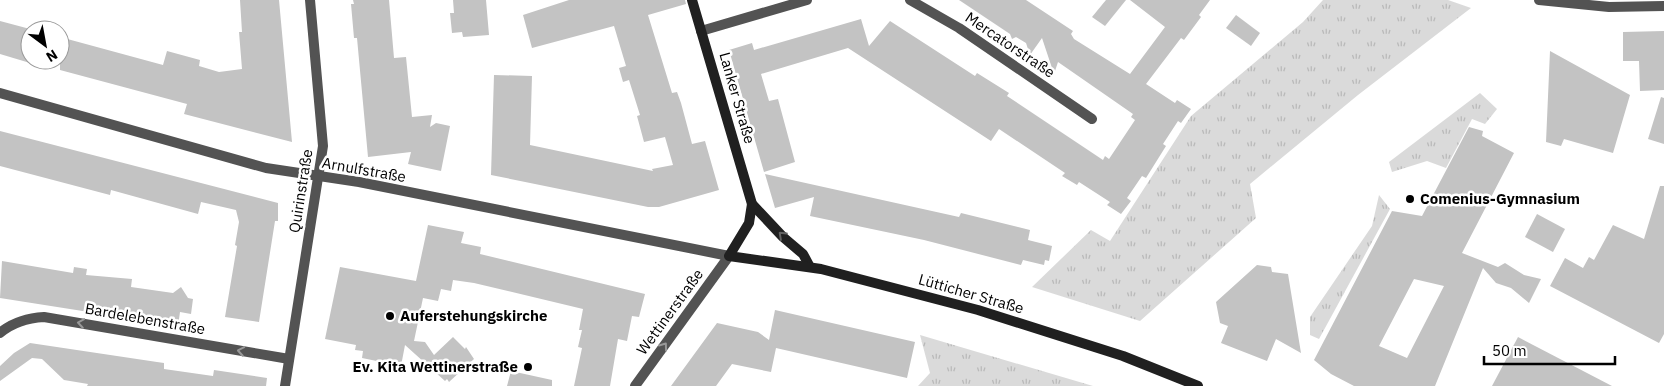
<svg xmlns="http://www.w3.org/2000/svg" width="1664" height="386" viewBox="0 0 1664 386" font-family="'IBM Plex Sans',sans-serif">
	<defs>
		<pattern id="grass-tufts" width="24" height="20" patternUnits="userSpaceOnUse" patternTransform="scale(1.25)"><rect width="24" height="20" fill="#dadada"/><path d="M3 7l-1-3M5 7V3M7 7l1-3M15 17l-1-3M17 17v-4M19 17l1-3" fill="none" stroke="#b9b9b9"/></pattern>
	</defs>
	<rect width="100%" height="100%" fill="#fff"/>
	<g fill="url(#grass-tufts)">
		<path d="M1323,0H1448L1471,8L1358,95L1250,184L1256,218L1140,321L1032,287L1091,230L1110,241L1191,116L1303,22Z"/>
		<path d="M1480,93L1497,109L1485,124L1472,119L1446,168L1427,161L1392,172L1389,162Z"/>
		<path d="M1379,195L1390,209L1319,339L1310,335V317L1372,226Z"/>
		<path d="M920,335L1093,386H918L930,373Z"/>
	</g>
	<g fill="#c3c3c3" fill-rule="evenodd">
		<path d="M240,0H279L292,142L184,114L187,104L60,70V37L163,65L167,51L200,60L199,66L219,72L242,69L239,32H242Z"/>
		<path d="M353,0H389L394,58L406,57L412,117L432,115L430,127L436,123L450,126L441,171L408,164L411,152L368,157L357,38H354L351,4H354Z"/>
		<path d="M453,0H486L489,35L463,37L462,32L452,33L450,13H454Z"/>
		<path d="M569,0H685L686,4L648,15L672,93L677,92L681,103L692,144L705,141L719,190L659,207H648L491,175L494,75L532,76L530,145L653,171L652,169L673,165L665,137L644,142L637,116L640,115L629,80L623,82L619,68L626,66L614,26L532,48L523,15Z"/>
		<path d="M959,0H1026L1073,31L1071,34L1074,39L1130,74L1165,27L1130,0H1210L1199,15L1201,17L1184,40L1181,38L1146,84L1175,103L1177,100L1191,109L1181,123L1178,121L1163,144L1166,146L1146,178L1142,176L1127,198L1131,201L1121,214L1107,205L1110,202L1079,182L1077,185L1062,176L1065,173L999,129L991,141L848,48L761,74L769,101L778,99L795,162L764,172L729,50L752,43L754,50L861,19L869,46L890,21L975,76L977,73L1009,93L1007,96L1103,160L1105,156L1109,159L1135,120L1131,117L1133,114L1058,62L1054,74L1042,38L1030,55L1026,43L1016,37L1012,39L1010,34Z"/>
		<path d="M1106,0H1126L1105,26L1092,17Z"/>
		<path d="M1236,15L1260,33L1251,46L1226,28Z"/>
		<path d="M0,21L30,29V63L0,54Z"/>
		<path d="M1664,31V90L1640,91L1639,61H1623V32Z"/>
		<path d="M1550,51L1630,95L1613,153L1564,139L1561,146L1546,142Z"/>
		<path d="M1661,97L1664,98V144L1648,139Z"/>
		<path d="M1469,127L1483,131L1482,136L1514,153L1462,253L1498,267L1505,263L1524,275L1541,279L1529,303L1511,288L1496,283L1483,268L1435,386H1354L1331,374L1314,360L1392,211L1422,216ZM1414,279L1444,286L1407,358L1379,346Z"/>
		<path d="M0,131L278,203V221H275L259,322L225,317L237,246L235,245L239,222L236,210L201,202L198,214L111,190L110,195L0,166Z"/>
		<path d="M765,174L959,217L961,213L1030,230L1028,240L1052,246L1049,261L1045,260L1044,265L1023,260L1021,265L924,240L810,216L814,197L775,208Z"/>
		<path d="M1660,186H1664V334L1659,343L1550,286L1565,258L1583,268L1589,257L1594,260L1613,225L1644,239Z"/>
		<path d="M1537,214L1565,229L1553,252L1525,237Z"/>
		<path d="M428,225L464,232L461,243L481,247L480,254L645,294L639,317L632,316L627,341L618,339L610,386H574L582,348L578,347L582,330H579L583,309L474,283L453,280L451,291L441,289L438,301L423,298L414,341L425,342L434,355L453,337L465,349L466,347L474,359L449,382L447,379L445,381L405,345L401,366L362,358L363,351L355,350L356,345L325,339L340,267L416,281Z"/>
		<path d="M2,261L73,273L74,267L87,269L86,275L132,279L131,287L173,293L181,287L188,298L193,299L191,314L180,312L178,326L0,298Z"/>
		<path d="M1257,265L1271,267L1272,272L1288,274L1301,353L1276,339L1267,361L1221,343L1228,326L1220,323L1216,302Z"/>
		<path d="M775,310L915,342L907,378L776,348L771,372L732,364L716,386H671L717,323L758,332L769,340Z"/>
		<path d="M1518,337L1612,386H1492Z"/>
		<path d="M30,343L157,362L164,363V369L213,376L214,370L267,378L266,386H87L88,384L64,380L42,359L32,358L0,381V366L14,353Z"/>
		<path d="M511,371L552,380V386H507Z"/>
	</g>
	<g fill="none" stroke-linecap="round" stroke-linejoin="round">
		<g stroke="#535353" stroke-width="10">
			<path d="M910,0L959,28L1092,119"/>
			<path d="M701,31L807,0"/>
			<path d="M0,333C13,322 27,318 44,317L289,359"/>
			<path d="M285,386L323,146L310,0"/>
			<path d="M635,386L729,256"/>
		</g>
		<g stroke="#535353" stroke-width="10">
			<path d="M1539,0L1609,7L1664,6"/>
			<path d="M0,93L266,168L359,182L729,256"/>
		</g>
		<g stroke="#202020" stroke-width="10">
			<path d="M692,0L752,204L783,237L803,254L810,267"/>
			<path d="M752,204L749,223L729,256L821,269L978,310L1123,356L1198,386"/>
		</g>
	</g>
	<defs><path id="oneway-chevron" d="M-2-3.5L2.5 0L-2 3.5" fill="none" stroke-width="1.6" stroke-linecap="round" stroke-linejoin="round" transform="scale(1.25)"/></defs>
	<use stroke="#636363" href="#oneway-chevron" transform="translate(782 235) rotate(-137)"/>
	<g stroke="#989898">
		<use href="#oneway-chevron" transform="translate(81 323) rotate(-171)"/>
		<use href="#oneway-chevron" transform="translate(664 346) rotate(-54)"/>
		<use href="#oneway-chevron" transform="translate(241 351) rotate(-170)"/>
	</g>
	<g fill="#000" stroke="#fff" stroke-width="2">
		<circle cx="1410" cy="199" r="5"/>
		<circle cx="390" cy="316" r="5"/>
		<circle cx="528" cy="367" r="5"/>
	</g>
	<g text-anchor="middle" stroke-width="5" stroke-linejoin="round" paint-order="stroke">
		<g font-size="15" fill="#000" stroke="#fff">
			<text transform="translate(1010 45) rotate(34)" y="5">Mercatorstraße</text>
			<text transform="translate(737 98) rotate(74)" y="5">Lanker Straße</text>
			<text transform="translate(364 170) rotate(10)" y="5">Arnulfstraße</text>
			<text transform="translate(301 191) rotate(-81)" y="5">Quirinstraße</text>
			<text transform="translate(971 294) rotate(16)" y="5">Lütticher Straße</text>
			<text transform="translate(670 312) rotate(-54)" y="5">Wettinerstraße</text>
			<text transform="translate(145 319) rotate(10)" y="5">Bardelebenstraße</text>
		</g>
		<g font-size="15" font-weight="bold" fill="#000" stroke="#fff" text-anchor="start">
			<text x="1420" y="204">Comenius-Gymnasium</text>
			<text x="400" y="321">Auferstehungskirche</text>
			<text x="518" y="372" text-anchor="end">Ev. Kita Wettinerstraße</text>
		</g>
	</g>
	<g transform="translate(45 45) rotate(148)"><circle r="24" fill="#ffffff" stroke="#999999"/>
	<path d="M0-4L9 19L0 12L-9 19Z" fill="#000000"/>
	<text y="-8" font-size="14" font-weight="bold" text-anchor="middle" fill="#000000">N</text>
	</g>
	<path d="M1484 356v8h131v-8" fill="none" stroke="#000000" stroke-width="2.5"/>
	<text x="1492" y="356" font-size="15" fill="#000000" stroke="#ffffff" stroke-width="4" paint-order="stroke">50 m</text>
</svg>
